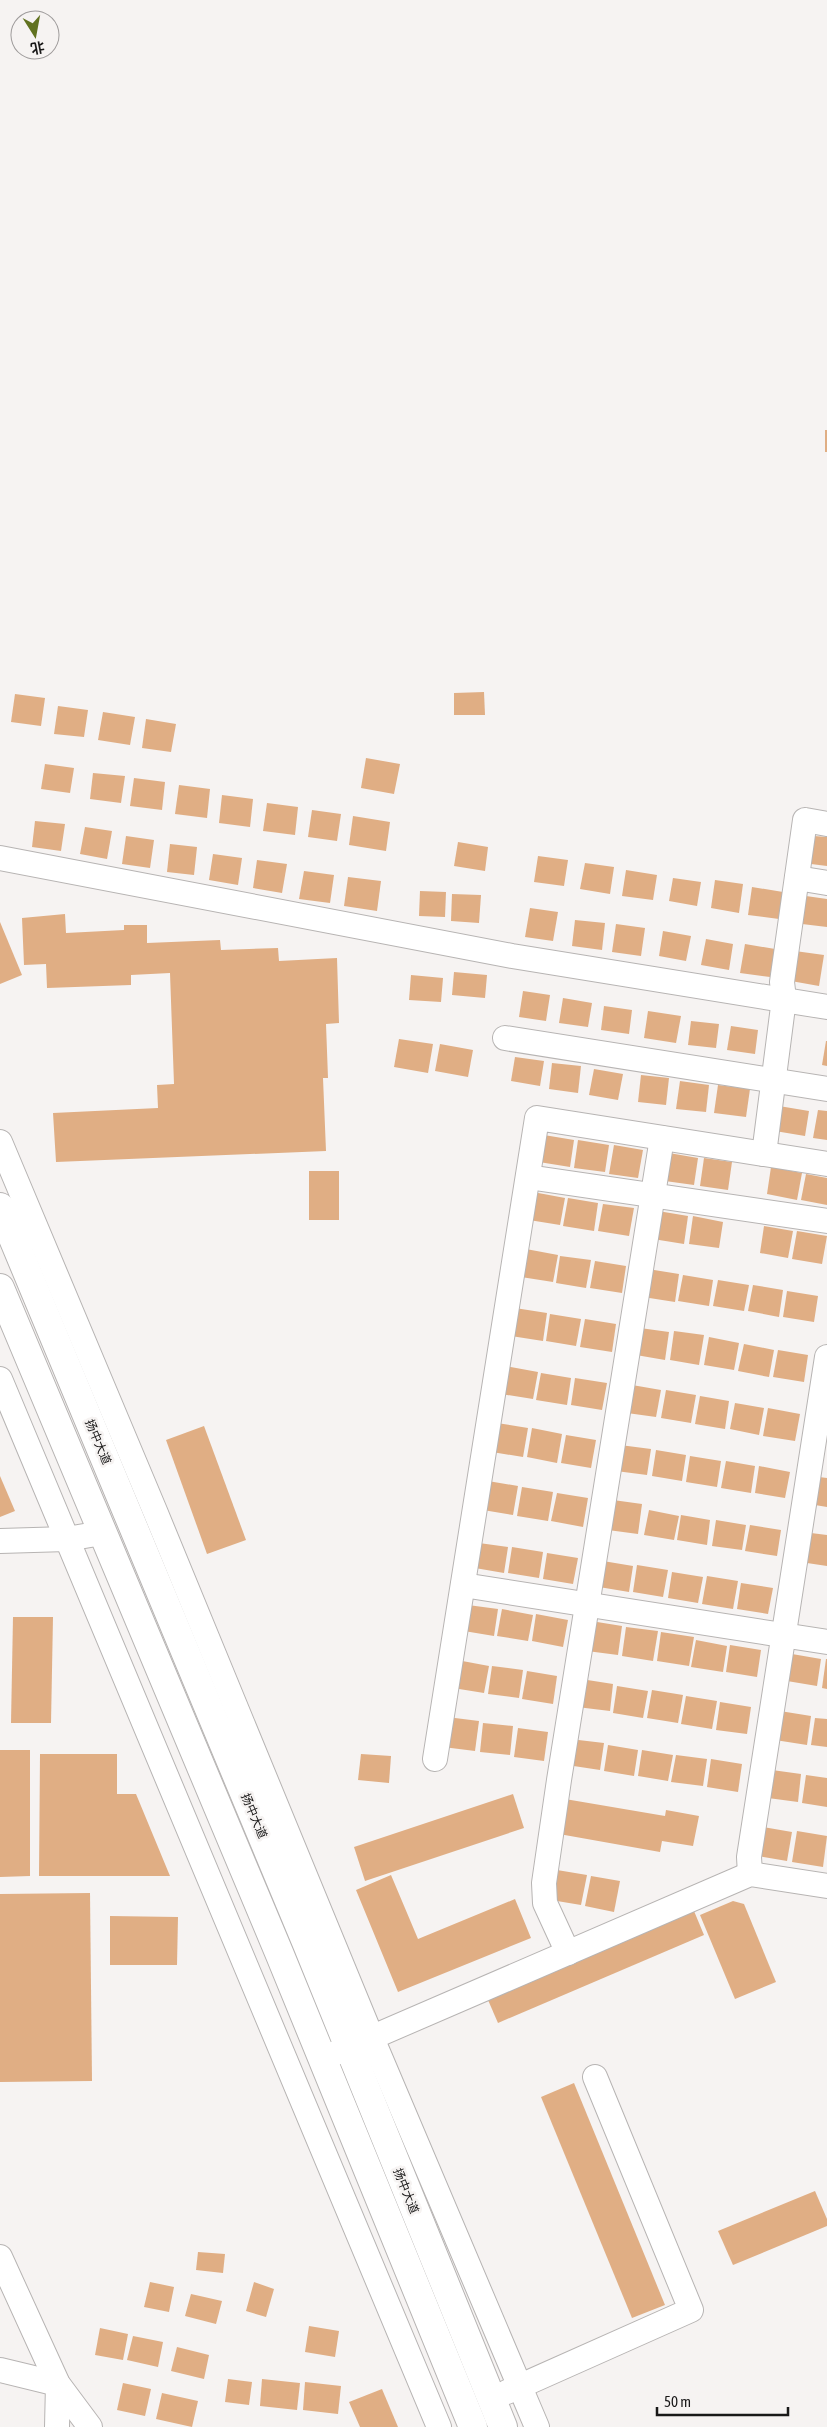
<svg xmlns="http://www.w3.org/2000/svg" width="827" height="2427" viewBox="0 0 827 2427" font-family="'Asap Condensed','Noto Sans SC',sans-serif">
	<rect width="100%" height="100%" fill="#f6f3f2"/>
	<g fill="#e0ae84">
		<rect x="825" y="430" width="2" height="22"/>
		<path d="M484,692L485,715H454V693Z"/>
		<path d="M15,694L45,698L41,726L11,722Z"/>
		<path d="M58,706L88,710L84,737L54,734Z"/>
		<path d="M103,712L135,717L130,745L98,740Z"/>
		<path d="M146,719L176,724L171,752L142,748Z"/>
		<path d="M366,758L400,764L394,794L361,788Z"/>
		<path d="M45,764L74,768L70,793L41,789Z"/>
		<path d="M93,773L125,776L121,803L90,799Z"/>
		<path d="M134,778L165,782L162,810L130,806Z"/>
		<path d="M179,785L210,789L207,818L175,814Z"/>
		<path d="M222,795L253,799L250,827L219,823Z"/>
		<path d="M267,803L298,807L295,835L263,831Z"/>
		<path d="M312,810L341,814L337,841L308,837Z"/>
		<path d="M353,816L390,822L386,851L349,845Z"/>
		<path d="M35,821L65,824L61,851L32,847Z"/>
		<path d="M85,827L112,831L107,859L80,854Z"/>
		<path d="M126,836L154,840L150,868L122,864Z"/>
		<path d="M814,836L827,837V866L811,864Z"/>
		<path d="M458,842L488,847L485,871L454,866Z"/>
		<path d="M170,844L197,847L194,875L167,872Z"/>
		<path d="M213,854L242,858L238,885L209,880Z"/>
		<path d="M538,856L568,860L564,886L534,882Z"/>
		<path d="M257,860L287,864L282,893L253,888Z"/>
		<path d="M585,863L614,867L610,894L580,889Z"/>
		<path d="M626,870L657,875L653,900L622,896Z"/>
		<path d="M304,871L334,875L330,903L299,899Z"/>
		<path d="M348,877L381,881L377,911L344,906Z"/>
		<path d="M673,878L701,882L697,906L669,901Z"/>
		<path d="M715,880L743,884L739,913L711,908Z"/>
		<path d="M752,887L783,892L779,919L748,915Z"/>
		<path d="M420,891L446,892L445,917L419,916Z"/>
		<path d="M452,894L481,895L479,923L451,921Z"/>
		<path d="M806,896L827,899V927L802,924Z"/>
		<path d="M530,908L558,912L553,941L525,937Z"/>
		<path d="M65,914L66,933L124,930V925H147V943L220,940L221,950L278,948L279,961L337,958L339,1023L326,1024L328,1078H323L326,1151L56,1162L53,1113L158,1108L157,1085L174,1084L170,973L131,975V985L47,988L46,964L24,965L22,918Z"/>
		<path d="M575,920L605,923L602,950L572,946Z"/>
		<path d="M0,922L22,975L0,984Z"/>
		<path d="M616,924L645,928L641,956L612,952Z"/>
		<path d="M663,931L691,936L686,961L659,956Z"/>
		<path d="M706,939L733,944L729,970L701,965Z"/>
		<path d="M745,944L775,949L770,977L740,973Z"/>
		<path d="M795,951L824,955L819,986L791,981Z"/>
		<path d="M454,972L487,975L485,998L452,995Z"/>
		<path d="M411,975L443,978L441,1002L409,1000Z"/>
		<path d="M523,991L550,995L546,1021L519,1017Z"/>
		<path d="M563,998L592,1003L588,1027L559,1023Z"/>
		<path d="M604,1006L632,1010L629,1034L601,1030Z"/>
		<path d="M648,1011L681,1016L676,1043L644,1038Z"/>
		<path d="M691,1021L719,1024L716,1048L688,1045Z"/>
		<path d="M731,1026L758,1030L755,1054L727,1050Z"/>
		<path d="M399,1039L433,1044L428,1073L394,1067Z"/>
		<path d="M826,1041H827V1066L822,1065Z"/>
		<path d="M440,1044L473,1050L468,1077L435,1071Z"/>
		<path d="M515,1057L544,1061L540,1086L511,1081Z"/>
		<path d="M552,1063L581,1066L578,1093L549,1089Z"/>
		<path d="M594,1069L623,1074L618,1100L589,1095Z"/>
		<path d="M641,1075L669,1078L666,1105L638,1102Z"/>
		<path d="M680,1081L709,1085L706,1112L676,1109Z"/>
		<path d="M718,1085L750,1089L746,1117L714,1113Z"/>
		<path d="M779,1106L809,1111L805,1136L775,1131Z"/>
		<path d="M818,1110L827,1111V1140L813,1138Z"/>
		<path d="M544,1135L574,1140L570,1167L539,1162Z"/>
		<path d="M578,1140L609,1145L605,1172L574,1168Z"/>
		<path d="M614,1145L643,1150L638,1178L609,1174Z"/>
		<path d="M669,1153L698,1158L694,1185L665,1181Z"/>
		<path d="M704,1158L732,1162L728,1190L700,1186Z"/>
		<path d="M771,1167L802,1173L797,1200L767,1194Z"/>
		<rect x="309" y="1171" width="30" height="49"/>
		<path d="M806,1174L827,1178V1205L801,1200Z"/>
		<path d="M533,1192L565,1198L560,1225L529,1220Z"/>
		<path d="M568,1198L598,1203L594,1231L563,1226Z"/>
		<path d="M603,1204L634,1208L629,1236L598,1231Z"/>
		<path d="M658,1211L688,1216L684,1244L653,1239Z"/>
		<path d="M693,1216L723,1222L719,1248L689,1244Z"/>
		<path d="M764,1226L793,1231L788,1258L760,1253Z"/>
		<path d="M797,1231L827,1236L822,1264L792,1259Z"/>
		<path d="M526,1249L558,1255L553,1282L521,1277Z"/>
		<path d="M560,1256L591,1260L586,1288L556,1283Z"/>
		<path d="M595,1261L626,1266L622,1293L590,1288Z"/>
		<path d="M648,1269L679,1274L675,1302L643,1297Z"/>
		<path d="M683,1275L713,1280L709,1306L678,1301Z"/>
		<path d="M718,1280L749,1285L744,1311L713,1306Z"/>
		<path d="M753,1285L783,1290L779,1317L748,1311Z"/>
		<path d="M787,1291L818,1296L814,1322L783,1317Z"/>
		<path d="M515,1308L547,1313L543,1341L511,1336Z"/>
		<path d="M550,1314L581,1319L576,1346L546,1341Z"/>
		<path d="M585,1319L616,1324L612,1352L580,1347Z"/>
		<path d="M640,1328L669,1332L665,1360L636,1355Z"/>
		<path d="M674,1331L704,1335L699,1365L670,1360Z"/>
		<path d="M709,1337L739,1343L734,1370L704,1365Z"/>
		<path d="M744,1344L774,1350L769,1377L738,1371Z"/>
		<path d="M778,1350L808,1355L804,1382L773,1377Z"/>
		<path d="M506,1366L538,1372L533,1399L501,1394Z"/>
		<path d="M541,1373L571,1378L567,1405L536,1400Z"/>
		<path d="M575,1378L607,1383L602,1410L571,1405Z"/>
		<path d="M632,1385L661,1390L656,1417L627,1413Z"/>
		<path d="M666,1390L696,1395L691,1423L661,1418Z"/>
		<path d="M700,1396L729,1401L725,1429L695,1424Z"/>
		<path d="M735,1403L764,1408L759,1435L730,1429Z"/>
		<path d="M768,1408L800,1414L795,1441L763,1436Z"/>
		<path d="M497,1423L528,1428L523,1457L492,1452Z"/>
		<path d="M204,1426L246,1540L207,1554L166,1440Z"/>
		<path d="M532,1428L562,1434L557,1463L527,1457Z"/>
		<path d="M566,1435L596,1440L591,1468L561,1463Z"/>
		<path d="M620,1445L651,1449L647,1475L616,1471Z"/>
		<path d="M656,1450L686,1455L682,1481L652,1476Z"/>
		<path d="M690,1456L721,1461L717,1487L686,1482Z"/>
		<path d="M726,1461L755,1466L751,1493L721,1488Z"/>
		<path d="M759,1466L790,1472L785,1498L755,1493Z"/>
		<path d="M0,1476L15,1511L0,1517Z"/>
		<path d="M819,1477L827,1478V1507L815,1505Z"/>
		<path d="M488,1481L518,1486L513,1515L483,1510Z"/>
		<path d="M522,1487L553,1492L548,1521L517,1516Z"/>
		<path d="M557,1493L588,1498L583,1527L551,1521Z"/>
		<path d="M613,1500L642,1504L638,1534L608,1530Z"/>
		<path d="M649,1510L679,1516L674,1540L644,1535Z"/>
		<path d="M681,1515L710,1520L707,1545L677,1540Z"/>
		<path d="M716,1520L746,1525L742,1550L712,1546Z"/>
		<path d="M750,1525L781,1530L777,1556L745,1551Z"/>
		<path d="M811,1533L827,1535V1566L807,1563Z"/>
		<path d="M479,1543L508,1547L504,1573L475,1568Z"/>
		<path d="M512,1547L543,1552L539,1578L508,1573Z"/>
		<path d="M547,1553L578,1558L573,1584L543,1579Z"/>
		<path d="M603,1561L633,1566L629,1592L599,1587Z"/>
		<path d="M637,1565L668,1570L663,1597L633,1592Z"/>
		<path d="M672,1572L703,1577L698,1603L668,1598Z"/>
		<path d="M707,1576L738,1581L733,1609L702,1604Z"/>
		<path d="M741,1583L773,1588L768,1614L737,1609Z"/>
		<path d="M468,1605L498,1609L494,1636L464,1631Z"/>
		<path d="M502,1609L533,1615L528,1641L497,1636Z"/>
		<path d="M536,1614L568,1620L563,1647L532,1641Z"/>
		<path d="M13,1617H53L51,1723H11Z"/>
		<path d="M591,1621L622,1626L618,1655L587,1651Z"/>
		<path d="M626,1627L658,1631L653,1661L622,1656Z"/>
		<path d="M661,1632L694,1637L689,1666L657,1661Z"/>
		<path d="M696,1640L727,1646L723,1672L691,1667Z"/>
		<path d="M730,1645L761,1650L757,1677L726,1672Z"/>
		<path d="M792,1654L821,1659L817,1686L787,1681Z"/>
		<path d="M826,1659H827V1689L822,1688Z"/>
		<path d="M457,1660L489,1666L484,1693L453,1688Z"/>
		<path d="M492,1666L523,1670L519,1698L488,1694Z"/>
		<path d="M527,1671L557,1676L553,1704L522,1699Z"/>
		<path d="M581,1679L613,1684L610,1711L577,1707Z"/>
		<path d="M617,1686L648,1691L643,1718L613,1713Z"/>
		<path d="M652,1690L683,1695L678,1723L647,1718Z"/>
		<path d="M686,1696L717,1701L712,1729L681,1724Z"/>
		<path d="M720,1702L751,1707L747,1734L716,1730Z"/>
		<path d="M780,1711L811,1716L807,1745L775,1740Z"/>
		<path d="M447,1717L479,1721L475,1751L443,1747Z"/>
		<path d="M815,1718L827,1719V1747L811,1745Z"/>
		<path d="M483,1723L513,1726L510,1755L480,1752Z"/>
		<path d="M518,1728L548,1732L544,1761L514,1757Z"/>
		<path d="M570,1739L604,1743L600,1770L567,1765Z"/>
		<path d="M608,1745L638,1750L634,1776L604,1771Z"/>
		<path d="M0,1750H30V1876L0,1877Z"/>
		<path d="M642,1750L673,1755L668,1781L638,1776Z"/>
		<path d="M40,1754H117V1794H136L170,1876H39Z"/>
		<path d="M361,1754L391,1756L389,1783L358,1780Z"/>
		<path d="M676,1755L707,1759L703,1786L671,1782Z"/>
		<path d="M711,1759L742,1764L738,1792L707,1787Z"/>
		<path d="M772,1770L801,1774L798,1802L768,1798Z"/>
		<path d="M806,1775L827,1778V1807L802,1803Z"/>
		<path d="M513,1794L524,1828L365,1881L354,1847Z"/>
		<path d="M565,1799L665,1816L666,1810L699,1816L693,1846L662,1841L660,1852L559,1834Z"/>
		<path d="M763,1827L792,1832L787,1861L758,1856Z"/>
		<path d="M797,1831L827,1836L823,1867L792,1862Z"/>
		<path d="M557,1870L587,1875L581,1905L551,1900Z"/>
		<path d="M391,1875L418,1939L515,1899L531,1938L398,1992L356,1890Z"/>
		<path d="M591,1876L620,1881L614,1912L585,1906Z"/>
		<path d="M90,1893L92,2081L0,2082V1894Z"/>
		<path d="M733,1901L744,1904L776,1982L735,1999L700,1915Z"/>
		<path d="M694,1911L704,1935L498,2023L488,2000Z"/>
		<path d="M110,1916L178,1917L177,1965H110Z"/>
		<path d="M574,2083L665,2305L632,2318L541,2097Z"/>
		<path d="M815,2191L827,2219V2226L733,2265L718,2231Z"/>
		<path d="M198,2252L225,2254L223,2273L196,2270Z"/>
		<path d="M150,2282L174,2287L169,2312L144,2307Z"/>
		<path d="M254,2282L274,2289L266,2317L246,2311Z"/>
		<path d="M191,2294L222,2301L216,2324L185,2316Z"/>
		<path d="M309,2326L339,2331L335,2357L305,2352Z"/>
		<path d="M100,2328L128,2334L123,2360L95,2355Z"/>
		<path d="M133,2336L163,2342L158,2367L127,2360Z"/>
		<path d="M177,2347L209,2355L204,2379L171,2371Z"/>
		<path d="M228,2379L252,2382L249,2405L225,2402Z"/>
		<path d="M262,2379L300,2383L297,2410L260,2406Z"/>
		<path d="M305,2382L341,2386L338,2414L303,2410Z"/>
		<path d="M123,2383L151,2389L145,2416L117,2410Z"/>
		<path d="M382,2389L398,2427H360L349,2402Z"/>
		<path d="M162,2393L198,2401L192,2427L156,2419Z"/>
	</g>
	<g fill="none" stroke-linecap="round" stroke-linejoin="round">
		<g stroke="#b7b4b3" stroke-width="26">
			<g id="minor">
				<path d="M0,858L512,956L827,1007"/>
				<path d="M797,878L827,883"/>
				<path d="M505,1038L827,1089"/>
				<path d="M0,1142L155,1511L372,2038L537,2427"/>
				<path d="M764,1154L784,999L782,982L805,820L827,824"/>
				<path d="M528,1177L827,1221"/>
				<path d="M0,1379L439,2427"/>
				<path d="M0,1541L67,1539L102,1533"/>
				<path d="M463,1585L827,1642"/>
				<path d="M435,1759L537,1118L827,1164"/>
				<path d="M750,1874L749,1857L827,1357"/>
				<path d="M568,1953L545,1903L544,1883L559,1780L662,1138"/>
				<path d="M322,2059L750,1874L827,1886"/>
				<path d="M0,2257L58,2384L90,2427"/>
				<path d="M0,2370L58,2384L57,2427"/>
				<path d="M507,2392L691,2310L595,2077"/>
			</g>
		</g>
		<g stroke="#b7b4b3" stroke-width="30">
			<g id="major">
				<path d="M0,1207L307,1944L503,2427"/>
				<path d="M0,1288L280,1955L473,2427"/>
			</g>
		</g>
		<use href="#minor" stroke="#fff" stroke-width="24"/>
		<use href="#major" stroke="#fff" stroke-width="28"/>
	</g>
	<g text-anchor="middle" stroke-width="5" stroke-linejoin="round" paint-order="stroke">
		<g font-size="12" fill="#191818" stroke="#f6f3f2">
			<text transform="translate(98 1442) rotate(67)" y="4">扬中大道</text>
			<text transform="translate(254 1816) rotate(67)" y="4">扬中大道</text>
			<text transform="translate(406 2191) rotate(68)" y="4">扬中大道</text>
		</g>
	</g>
	<g transform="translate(35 35) rotate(169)"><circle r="24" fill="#f6f3f2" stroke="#9e9b9b"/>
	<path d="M0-4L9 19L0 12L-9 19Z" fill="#617220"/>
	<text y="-8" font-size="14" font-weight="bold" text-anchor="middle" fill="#191818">北</text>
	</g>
	<path d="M657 2407v8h131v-8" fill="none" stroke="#191818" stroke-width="2.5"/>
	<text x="664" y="2407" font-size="15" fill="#191818" stroke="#f6f3f2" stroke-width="4" paint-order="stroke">50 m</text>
</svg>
